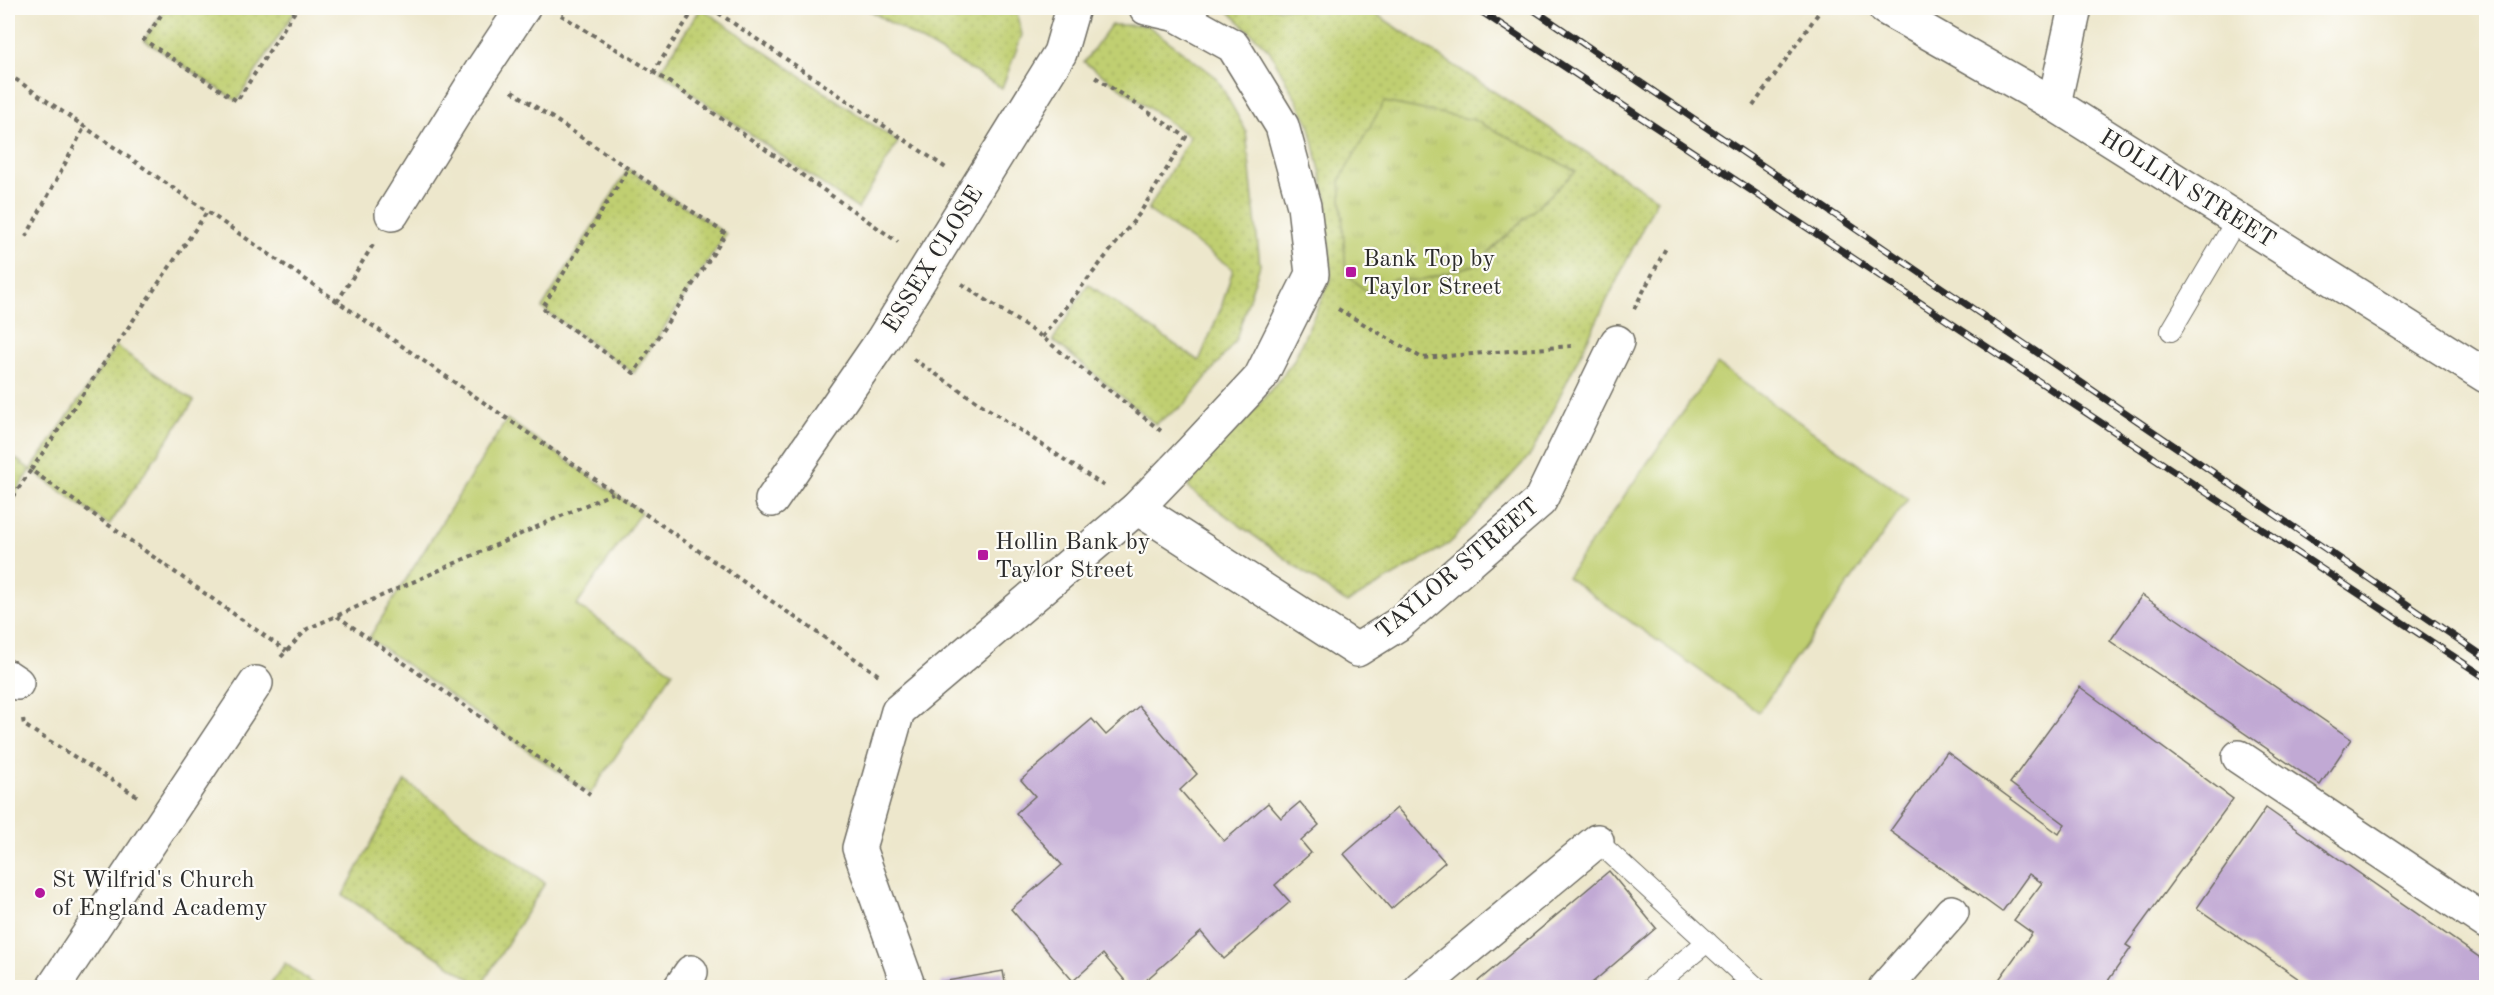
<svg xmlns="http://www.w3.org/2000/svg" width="2494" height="995" viewBox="0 0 2494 995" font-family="'Old Standard TT',serif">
	<defs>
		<pattern id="grass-dots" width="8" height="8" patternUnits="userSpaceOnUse" patternTransform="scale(1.5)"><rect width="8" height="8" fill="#c0cf71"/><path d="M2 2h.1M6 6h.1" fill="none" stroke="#a5b262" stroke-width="1.8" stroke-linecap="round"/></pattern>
		<pattern id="park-tufts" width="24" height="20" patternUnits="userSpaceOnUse" patternTransform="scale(1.5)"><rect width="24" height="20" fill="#c0cf71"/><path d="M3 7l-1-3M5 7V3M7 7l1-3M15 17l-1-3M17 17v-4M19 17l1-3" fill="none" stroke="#a5b262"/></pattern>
	</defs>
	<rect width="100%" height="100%" fill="#fdfcf7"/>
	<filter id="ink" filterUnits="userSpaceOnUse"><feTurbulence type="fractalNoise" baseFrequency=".0167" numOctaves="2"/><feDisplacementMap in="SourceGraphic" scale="12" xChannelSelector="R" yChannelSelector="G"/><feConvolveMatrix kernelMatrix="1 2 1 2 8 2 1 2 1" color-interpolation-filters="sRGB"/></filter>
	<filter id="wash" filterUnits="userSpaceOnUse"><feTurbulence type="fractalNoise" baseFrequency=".008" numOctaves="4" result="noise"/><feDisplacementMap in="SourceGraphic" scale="24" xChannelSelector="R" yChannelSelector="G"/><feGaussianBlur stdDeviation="1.35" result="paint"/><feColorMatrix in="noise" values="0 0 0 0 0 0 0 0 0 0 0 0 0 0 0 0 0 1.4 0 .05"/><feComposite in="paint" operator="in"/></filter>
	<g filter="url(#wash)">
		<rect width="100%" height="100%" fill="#ede7cc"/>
		<g fill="url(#grass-dots)" stroke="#767d4e" stroke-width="1.5">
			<path d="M166,8H297L237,101L144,40Z"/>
			<path d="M701,8L898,142L858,209L660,71Z"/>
			<path d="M865,8H1016L1022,35L1002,88Z"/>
			<path d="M1225,8H1367L1657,199L1531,454L1449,544L1347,603L1188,488L1194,468L1245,422L1293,362L1331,278L1327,201L1309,123L1269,50Z"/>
			<path d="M1111,25H1147L1216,77L1246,131L1260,265L1235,342L1184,405L1155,424L1053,340L1088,284L1199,361L1221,308L1233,269L1148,210L1190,137L1084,62Z"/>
			<path d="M628,169L726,234L634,373L542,308Z"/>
			<path d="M116,346L194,401L109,525L31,470L9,502L8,453L31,470Z"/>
			<path d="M405,781L545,883L481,986L343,895Z"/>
			<path d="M285,963L317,987H268Z"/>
		</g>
		<g fill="url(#park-tufts)" stroke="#767d4e" stroke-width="1.5">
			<path d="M1384,102L1474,120L1576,171L1475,265L1417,281L1394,279L1367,292L1346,273L1340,180Z"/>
			<path d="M507,419L641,512L577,605L673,672L590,794L369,638Z"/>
		</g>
		<path fill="#c0cf71" stroke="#767d4e" stroke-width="1.5" d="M1717,364L1908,499L1759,712L1567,577Z"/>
		<g id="blocks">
			<g fill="#c1a9d4">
				<path d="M2142,595L2351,739L2320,785L2110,641Z"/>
				<path d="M2080,687L2233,799L2126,945L2131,948L2103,988H1993L2032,933L2014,920L2042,883L2029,874L2002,912L1890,831L1947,752L2059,834L2065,824L2010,783Z"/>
				<path d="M1139,706L1197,774L1180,790L1224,841L1268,803L1281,818L1300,802L1319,825L1301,841L1311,853L1275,885L1290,902L1224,959L1201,932L1137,988H1131L1103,954L1073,981L1011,909L1062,865L1016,813L1035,796L1021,780L1092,719L1106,735Z"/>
				<path d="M1397,808L1445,862L1391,909L1344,854Z"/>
				<path d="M2266,808L2486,962V988H2312L2197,908Z"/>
				<path d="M1609,871L1656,928L1634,947L1586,988H1470Z"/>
				<path d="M1003,971L1006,988H942L941,982Z"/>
				<path d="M1737,977L1746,988H1724Z"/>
			</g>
		</g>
	</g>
	<g filter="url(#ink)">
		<use href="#blocks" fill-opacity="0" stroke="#6f6d63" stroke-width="1.5"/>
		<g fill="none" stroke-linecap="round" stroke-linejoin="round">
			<g stroke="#6f6d63" stroke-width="22">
				<g id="lane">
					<path d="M2171,331L2237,219"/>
					<path d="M1597,841L1757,988"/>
					<path d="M1651,988L1707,942"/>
				</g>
			</g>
			<g stroke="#6f6d63" stroke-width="36">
				<g id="street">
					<path d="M1885,8L2054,104L2486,376"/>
					<path d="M2054,104L2075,8"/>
					<path d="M392,214L481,71L523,8"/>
					<path d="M772,500L883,339L1060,53L1073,8"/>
					<path d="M1137,508L1357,650L1397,625L1540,501L1617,342"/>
					<path d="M8,677L17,683"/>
					<path d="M2239,757L2486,922"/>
					<path d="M53,988L256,683"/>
					<path d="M680,988L691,972"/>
					<path d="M909,988L859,848L898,711L1137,508L1191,452L1260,378L1312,274L1304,206L1282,126L1233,46L1177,15L1146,8"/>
					<path d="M1420,988L1597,841"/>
					<path d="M1885,988L1952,912"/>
				</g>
			</g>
			<g stroke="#6f6d63" stroke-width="4" stroke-dasharray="4.5 4.5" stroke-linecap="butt">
				<path d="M166,8L144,40L237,101L297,8"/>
				<path d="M711,8L946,168"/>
				<path d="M561,15L666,80L898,242"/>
				<path d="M656,72L654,71L695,8"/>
				<path d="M8,74L880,676"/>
				<path d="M512,91L726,234L634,373L542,308L628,169"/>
				<path d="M1753,106L1822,8"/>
				<path d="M26,237L84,128"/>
				<path d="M962,284L1042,337L1161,431"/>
				<path d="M337,302L373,245"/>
				<path d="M1338,309L1422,358L1572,346"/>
				<path d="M1634,309L1667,246"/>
				<path d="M1042,337L1140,213L1186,137L1092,75"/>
				<path d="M913,359L1104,486"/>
				<path d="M31,470L207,212"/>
				<path d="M8,500L9,502L31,470L286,651"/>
				<path d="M337,616L590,794"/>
				<path d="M281,657L307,629L613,493"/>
				<path d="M23,719L24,725L137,796"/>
			</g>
			<use href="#lane" stroke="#fff" stroke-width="20"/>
			<use href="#street" stroke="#fff" stroke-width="33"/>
			<g stroke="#2b2b2b" stroke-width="7">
				<g id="rail">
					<path d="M1476,8L2486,678"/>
					<path d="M1531,8L2486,658"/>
				</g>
			</g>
			<use href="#rail" stroke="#fdfcf7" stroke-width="4.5" stroke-dasharray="14" stroke-linecap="butt"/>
		</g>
	</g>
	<g fill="#b5179e" stroke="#fdfcf7" stroke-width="2">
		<rect x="1345" y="266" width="12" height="12" rx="3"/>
		<rect x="977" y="549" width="12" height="12" rx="3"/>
		<circle cx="40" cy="893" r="6"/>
	</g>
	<g text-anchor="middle" stroke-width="4.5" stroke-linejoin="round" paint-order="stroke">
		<g font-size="24" fill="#2b2b2b" stroke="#fdfcf7">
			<text transform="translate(2188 188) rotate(32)" y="8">HOLLIN STREET</text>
			<text transform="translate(932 259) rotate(-58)" y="8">ESSEX CLOSE</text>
			<text transform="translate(1457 568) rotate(-40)" y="8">TAYLOR STREET</text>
		</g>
		<g font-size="24" fill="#2b2b2b" stroke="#fdfcf7" text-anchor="start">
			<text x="1363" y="266">Bank Top by<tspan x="1363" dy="28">Taylor Street</tspan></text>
			<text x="995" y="549">Hollin Bank by<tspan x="995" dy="28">Taylor Street</tspan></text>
			<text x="52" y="887">St Wilfrid's Church<tspan x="52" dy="28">of England Academy</tspan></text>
		</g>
	</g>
	<rect width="2494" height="995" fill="none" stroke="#fdfcf7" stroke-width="30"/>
</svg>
